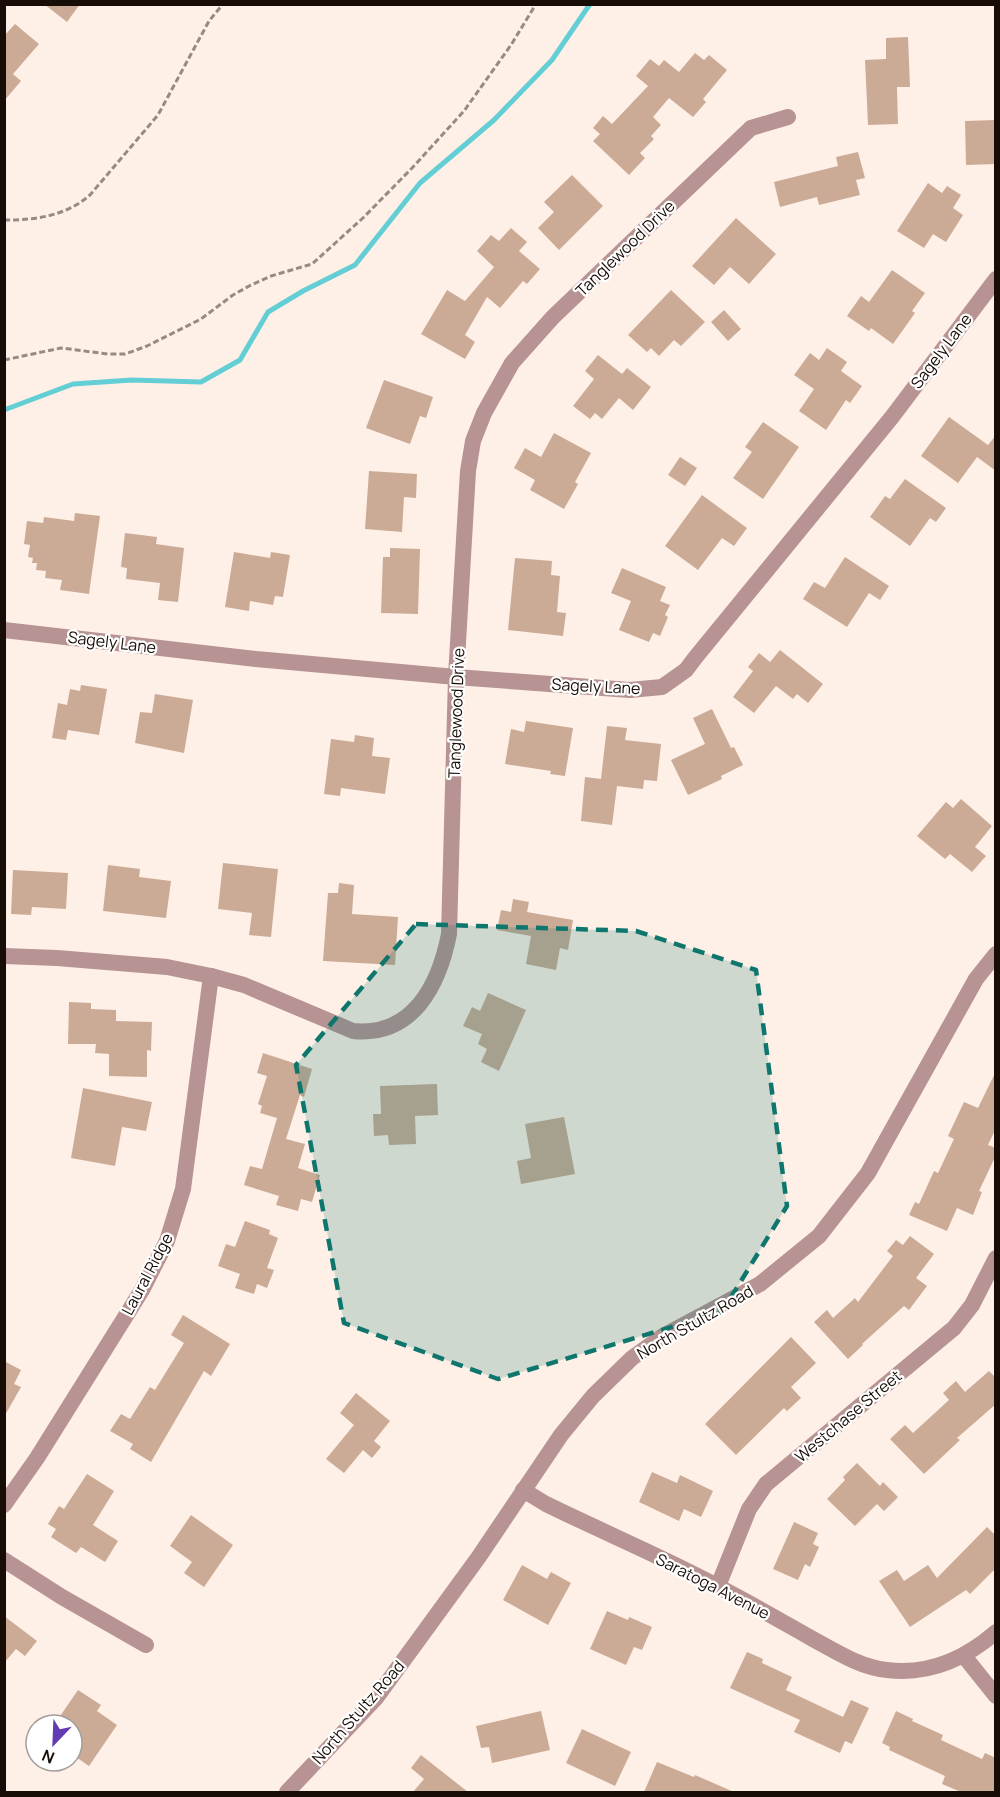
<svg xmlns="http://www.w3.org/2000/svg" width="1000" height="1797" viewBox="0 0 1000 1797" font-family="Manrope,sans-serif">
	<rect width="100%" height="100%" fill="#fef0e7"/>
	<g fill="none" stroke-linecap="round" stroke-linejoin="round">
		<path stroke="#64ced5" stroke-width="5" d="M4,410L73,384L132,380L201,382L240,360L268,312L303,291L355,265L420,183L494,120L552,60L590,4"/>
	</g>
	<g fill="#ccab96">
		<path d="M44,4H80L67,22Z"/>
		<path d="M15,24L39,44L13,74L21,81L4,101V36Z"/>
		<path d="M908,37L910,87H897L898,124L868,125L865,60L886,59V38Z"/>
		<path d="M695,53L704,60L709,55L727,70L703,99L706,102L693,117L669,98L653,117L661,125L651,136L654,139L640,153L645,158L629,175L593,141L600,134L593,128L603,116L612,124L648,86L636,76L650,59L659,66L664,60L679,72Z"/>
		<path d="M996,120V164L966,165L965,121Z"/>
		<path d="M858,152L865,178L856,180L860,195L819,205L817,197L780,207L774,182L838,166L836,157Z"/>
		<path d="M572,175L603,206L559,250L538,228L554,212L544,202Z"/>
		<path d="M928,183L942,193L947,186L961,195L953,208L963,215L946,242L933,234L924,248L897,231Z"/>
		<path d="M736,218L776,254L749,284L730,267L714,285L692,266Z"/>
		<path d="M511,228L527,242L519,251L540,269L527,284L523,281L500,308L487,297L465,335L475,342L465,359L421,334L447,290L465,301L494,267L477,251L491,235L499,241Z"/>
		<path d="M892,270L925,293L912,311L915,313L893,344L871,328L869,331L847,316L861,296L869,302Z"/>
		<path d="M671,290L705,322L681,346L674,340L659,356L651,348L647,352L628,335Z"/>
		<path d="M724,310L741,329L728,341L711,322Z"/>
		<path d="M827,348L847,362L841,371L862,386L850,403L846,400L826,430L799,411L814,389L794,375L810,353L819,360Z"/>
		<path d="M598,355L622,374L627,368L651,387L633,410L619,398L602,419L595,413L590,419L573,406L594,379L585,371Z"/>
		<path d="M384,380L433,397L426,418L420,416L410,444L366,428Z"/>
		<path d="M949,417L988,445L996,435V471L977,457L958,483L921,456Z"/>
		<path d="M763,422L799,447L763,499L733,478L752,452L745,447Z"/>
		<path d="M554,433L591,453L575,482L578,484L564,509L530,490L535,480L514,468L525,448L541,457Z"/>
		<path d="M680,457L697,468L685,486L668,475Z"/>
		<path d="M369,471L417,474L416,498L404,497L402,532L365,529Z"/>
		<path d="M905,479L946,508L936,522L930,518L910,546L870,517L885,496L890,499Z"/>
		<path d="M702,495L747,528L734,546L722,538L698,570L665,546Z"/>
		<path d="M75,513L100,516L89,594L60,590L62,580L45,578L46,571L36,570L37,563H32L33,558L28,557L30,545L24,544L27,521L43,523L44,517L74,521Z"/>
		<path d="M125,533L157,537L156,544L184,548L178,602L158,600L160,583L126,579L127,568L121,567Z"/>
		<path d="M390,548L420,549L418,614L381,613L383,557H390Z"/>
		<path d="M234,552L270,558L271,552L290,555L283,597L275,596L273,605L250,601L249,611L225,607Z"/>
		<path d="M845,557L889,586L880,600L869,593L847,627L803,599L814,582L825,588Z"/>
		<path d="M515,558L552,561L551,575L560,576L557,612L566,613L563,636L508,630Z"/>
		<path d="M622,568L666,587L660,601L670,605L665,615L668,617L660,636L653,633L649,642L619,630L631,601L611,593Z"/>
		<path d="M780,650L823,684L808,703L797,694L793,699L776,686L754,713L733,697L753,671L748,667L759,653L770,662Z"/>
		<path d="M81,685L107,689L99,735L68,730L66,740L52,738L58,703L67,705L70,689L80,691Z"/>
		<path d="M155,694L193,700L184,753L135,743L140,712L152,713Z"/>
		<path d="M712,709L731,748L734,747L743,765L721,776L722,779L688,795L671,760L705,744L693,718Z"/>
		<path d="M526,721L573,728L565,776L550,774L551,771L505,764L511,729L524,732Z"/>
		<path d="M607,726L627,728L625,740L661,744L657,781L644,780L643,789L617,786L612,825L581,821L585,777L601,779Z"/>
		<path d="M355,735L374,738L372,756L390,758L385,794L341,788L340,796L324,794L331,739L354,742Z"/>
		<path d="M961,799L992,826L975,847L986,856L972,872L950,854L945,859L917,836L946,802L953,808Z"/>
		<path d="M223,863L278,869L271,937L249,935L252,913L218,909Z"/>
		<path d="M108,865L140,869L139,877L171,881L166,918L103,911Z"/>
		<path d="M13,870L68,873L66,909L32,907L31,915L11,914Z"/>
		<path d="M339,883L354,885L352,914L398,917L395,965L323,961L328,893H338Z"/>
		<path d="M513,899L529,902L527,912L573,920L568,950L560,948L556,970L526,964L531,936L497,930L501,910L511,912Z"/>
		<path d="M488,993L526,1010L499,1071L481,1062L487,1049L478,1044L482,1034L463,1026L472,1007L480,1011Z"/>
		<path d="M69,1002L91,1003V1009L116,1010V1021L152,1022L151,1051L147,1050V1077L109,1076V1054L95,1053L96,1044H68Z"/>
		<path d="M263,1053L312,1069L304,1097L300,1095L286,1139L305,1144L298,1168L320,1175L312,1202L301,1199L298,1211L276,1205L279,1196L244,1185L250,1166L262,1169L277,1118L260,1113L262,1106L258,1104L267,1076L257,1073Z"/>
		<path d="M996,1071V1128L988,1145L996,1148V1155L979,1191L982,1192L973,1215L957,1208L947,1231L909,1215L915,1202L919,1204L934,1171L938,1173L954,1139L948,1136L964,1102L978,1108Z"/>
		<path d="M437,1084L438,1115L415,1116L416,1144L389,1145L388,1135L374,1136L373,1114H381L380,1086Z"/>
		<path d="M83,1088L152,1102L146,1131L122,1127L115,1166L71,1158Z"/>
		<path d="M564,1117L575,1174L521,1184L517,1161L531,1158L525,1124Z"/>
		<path d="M245,1221L270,1230L269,1234L278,1238L267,1268L274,1270L267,1288L257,1284L254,1294L235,1288L240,1274L218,1266L226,1244L235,1247Z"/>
		<path d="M910,1236L934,1254L916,1278L927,1286L909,1310L904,1306L862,1344L863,1345L848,1359L814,1322L827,1310L833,1318L855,1298L858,1302L893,1256L887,1251L896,1240L903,1245Z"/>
		<path d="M183,1315L230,1344L211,1376L204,1371L151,1462L130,1449L133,1444L110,1431L121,1414L130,1419L150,1387L155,1390L184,1343L171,1335Z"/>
		<path d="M791,1337L816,1363L791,1387L801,1398L787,1411L784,1408L736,1455L705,1424Z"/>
		<path d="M4,1361L21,1370L14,1384L21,1387L4,1417Z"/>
		<path d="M989,1371L996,1378V1404L957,1438L960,1440L924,1474L890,1439L905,1425L913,1433L949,1400L943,1393L956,1381L965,1392Z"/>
		<path d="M356,1393L390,1421L374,1441L381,1447L372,1458L363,1450L344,1473L326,1459L354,1425L340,1413Z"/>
		<path d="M857,1463L880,1486L883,1482L898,1497L884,1511L877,1504L855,1526L827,1499L845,1480L843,1477Z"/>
		<path d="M652,1472L677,1483L680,1475L713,1491L701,1517L684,1509L679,1521L639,1502Z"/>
		<path d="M87,1474L114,1491L93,1525L118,1541L105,1562L81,1547L76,1553L51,1537L56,1529L48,1524L59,1506L64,1509Z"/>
		<path d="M191,1515L233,1545L204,1587L184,1573L192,1562L170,1546Z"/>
		<path d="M794,1522L818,1533L813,1544L819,1547L810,1567L805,1564L798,1580L773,1569Z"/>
		<path d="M987,1527L996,1536V1568L970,1594L966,1590L910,1627L879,1581L897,1570L904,1581L928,1565L937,1578Z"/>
		<path d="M522,1565L547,1579L551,1572L571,1583L548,1625L503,1600Z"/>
		<path d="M607,1611L628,1620L629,1617L652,1627L642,1650L634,1647L626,1665L590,1649Z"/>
		<path d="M4,1616L37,1641L25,1656L16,1649L4,1663Z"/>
		<path d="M747,1652L763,1659L762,1663L792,1677L786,1690L843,1717L851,1700L869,1708L852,1744L845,1741L840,1753L794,1732L800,1720L730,1688Z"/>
		<path d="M78,1690L101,1705L97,1711L117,1725L89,1766L73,1755L77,1748L72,1745V1725H54Z"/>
		<path d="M541,1711L550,1750L492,1763L489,1747L481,1748L476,1726Z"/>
		<path d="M896,1711L913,1719L912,1721L943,1735L941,1740L982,1759L985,1753L996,1758V1792H961L942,1784L945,1776L889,1750L890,1747L882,1743Z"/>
		<path d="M582,1729L631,1752L615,1786L566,1763Z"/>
		<path d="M421,1755L468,1792H413L424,1779L411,1768Z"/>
		<path d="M657,1762L694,1777L695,1775L734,1792H644Z"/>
	</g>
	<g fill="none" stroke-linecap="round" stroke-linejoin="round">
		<g stroke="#978a82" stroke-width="3" stroke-dasharray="6 3" stroke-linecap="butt">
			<path d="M4,220C36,220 66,216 90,195L158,115L209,21L223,4"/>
			<path d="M4,360L61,348L108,354H125L147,346L201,319L233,295L251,285L271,276L312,264L363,218L413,167L464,111L511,45L536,4"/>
		</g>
		<g stroke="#b79393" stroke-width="16">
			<path d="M4,630L256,659L456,677L630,690L662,687L686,670L695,658L892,417L996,279"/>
			<path d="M4,956L57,958L167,967L211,976L244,985L353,1031C413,1037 439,985 449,934L456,677L468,471L473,441L484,413L512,363L553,317L751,128L788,117"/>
			<path d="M523,1490L546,1504C603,1532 663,1557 719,1587C750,1603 781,1621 811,1638C835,1651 859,1667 887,1670C928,1675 965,1659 996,1632"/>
			<path d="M4,1505L37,1458L142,1290L167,1241L183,1189L211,976"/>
			<path d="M4,1560L62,1597L146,1645"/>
			<path d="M718,1586L749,1509L766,1484L954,1328L972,1305L996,1258"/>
			<path d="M964,1656L996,1696"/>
		</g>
		<path stroke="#b79393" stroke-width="16" d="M287,1792L376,1698L478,1558L561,1435L593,1396L632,1358L663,1336L760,1284L819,1236L868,1173L976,979L996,954"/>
	</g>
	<path fill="#0f766e" fill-opacity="0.2" stroke="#0f766e" stroke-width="4.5" stroke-dasharray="12 8" stroke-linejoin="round" d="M416,924L636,931L756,970L787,1206L722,1312L498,1379L344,1323L296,1065Z"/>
	<g text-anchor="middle" stroke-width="4.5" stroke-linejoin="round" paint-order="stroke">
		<g font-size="16" fill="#180d06" stroke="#fff">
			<text transform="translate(625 248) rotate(-44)" y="6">Tanglewood Drive</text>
			<text transform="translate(941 351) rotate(-53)" y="6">Sagely Lane</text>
			<text transform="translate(112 642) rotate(7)" y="6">Sagely Lane</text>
			<text transform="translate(596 686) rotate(3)" y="6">Sagely Lane</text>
			<text transform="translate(456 713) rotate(-88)" y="6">Tanglewood Drive</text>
			<text transform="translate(147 1274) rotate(-62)" y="6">Laural Ridge</text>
			<text transform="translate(695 1322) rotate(-30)" y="6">North Stultz Road</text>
			<text transform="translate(848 1416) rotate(-40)" y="6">Westchase Street</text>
			<text transform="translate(713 1586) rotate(27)" y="6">Saratoga Avenue</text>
			<text transform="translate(358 1712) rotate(-49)" y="6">North Stultz Road</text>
		</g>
	</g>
	<rect width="1000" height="1797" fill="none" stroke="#180d06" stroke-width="12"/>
	<g transform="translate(54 1743) rotate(203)"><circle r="28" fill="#ffffff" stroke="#a39e9b" stroke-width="1.5"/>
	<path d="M0-4.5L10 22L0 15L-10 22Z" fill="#623ab3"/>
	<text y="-9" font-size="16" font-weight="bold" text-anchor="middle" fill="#180d06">N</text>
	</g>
</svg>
